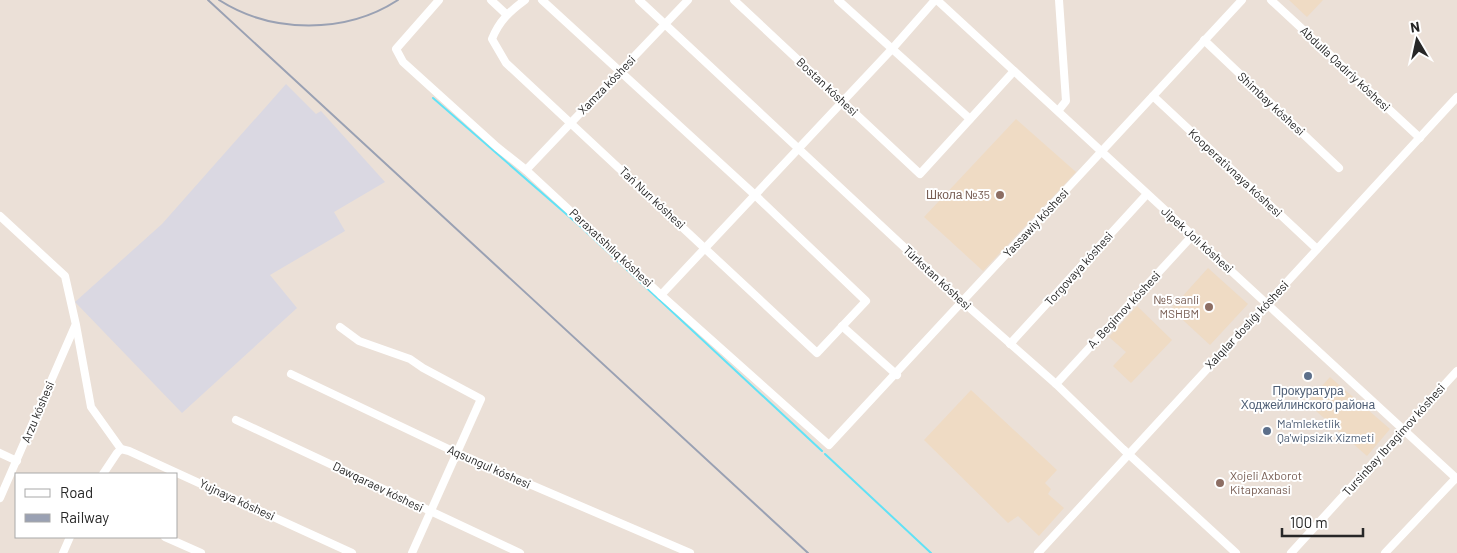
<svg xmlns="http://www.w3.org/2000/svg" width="1457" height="553" viewBox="0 0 1457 553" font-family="Barlow,sans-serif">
	<rect width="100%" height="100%" fill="#ebe0d7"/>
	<path fill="#dad8e2" d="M286,84L316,114L321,111L385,182L334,212L345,231L270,275L297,308L182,413L75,302L162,224Z"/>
	<g fill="#efdbc4">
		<path d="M1289,0H1323L1307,17Z"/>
		<path d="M1016,119L1076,172L983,271L924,217Z"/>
		<path d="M1208,268L1248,304L1210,345L1171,309Z"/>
		<path d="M1137,306L1172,340L1131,383L1113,366L1126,352L1109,337Z"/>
		<path d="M1330,377L1390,429L1367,456L1307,403Z"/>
		<path d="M971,390L1057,470L1045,483L1051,489L1048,494L1064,508L1039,536L1018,516L1008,523L924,440Z"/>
	</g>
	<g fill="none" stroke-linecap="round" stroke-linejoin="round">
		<g stroke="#61e2f6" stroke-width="2">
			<path d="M433,98L580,226L822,451"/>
			<path d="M825,454L931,553"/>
		</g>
		<g stroke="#fff" stroke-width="8">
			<path d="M439,0L396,49L403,62L497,147L526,170L661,295L829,445L1242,0"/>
			<path d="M491,0L506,14"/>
			<path d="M525,0C510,11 499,21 492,39L506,63L817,353L866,301L755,195L542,0"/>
			<path d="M639,0L963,302L1056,384L1123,449L1236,553"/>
			<path d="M734,0L920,174L1014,71"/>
			<path d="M838,0L970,119"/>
			<path d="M937,0L1457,479"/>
			<path d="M1271,0L1420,138"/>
			<path d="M1204,40L1339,168"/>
			<path d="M1153,96L1317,249"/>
			<path d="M1058,111L1066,101L1059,0"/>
			<path d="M526,170L688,0"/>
			<path d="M0,216L65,276L76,325L91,407L121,449"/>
			<path d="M661,295L892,49L935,0"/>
			<path d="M842,326L897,375"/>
			<path d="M340,327L359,341L410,359L423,368L481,399L412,553"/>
			<path d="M1010,344L1147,194"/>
			<path d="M291,374L457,453L690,553"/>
			<path d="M1056,384L1192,236"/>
			<path d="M236,420L520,553"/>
			<path d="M121,449L129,451L352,553"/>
			<path d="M0,453L17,461"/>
			<path d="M103,474L117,453L121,449"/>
			<path d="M0,498L75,326"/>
			<path d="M165,537L201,553"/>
			<path d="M63,553L70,537"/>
			<path d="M1038,553L1457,97"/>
			<path d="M1291,553L1457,371"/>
			<path d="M1385,553L1456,478"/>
		</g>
		<g stroke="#9aa1b3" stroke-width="2">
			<path d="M208,0L808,553"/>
			<path d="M219,0C272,34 346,34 398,0"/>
		</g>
	</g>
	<g fill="#8d6e63" stroke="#fff" stroke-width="2">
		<circle cx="1000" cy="195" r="5"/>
		<circle cx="1209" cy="307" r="5"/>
		<circle cx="1220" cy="483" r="5"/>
	</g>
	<g fill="#5c6f8a" stroke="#fff" stroke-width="2">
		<circle cx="1308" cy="376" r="5"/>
		<circle cx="1267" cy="431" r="5"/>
	</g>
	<g text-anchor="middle" stroke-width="4" stroke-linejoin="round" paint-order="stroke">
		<g font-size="12" fill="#272727" stroke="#fff">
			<text transform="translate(1345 69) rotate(43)" y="4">Abdulla Qadıriy kóshesi</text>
			<text transform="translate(607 85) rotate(-46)" y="4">Xamza kóshesi</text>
			<text transform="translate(827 87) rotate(43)" y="4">Bostan kóshesi</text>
			<text transform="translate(1271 104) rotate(43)" y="4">Shimbay kóshesi</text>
			<text transform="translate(1235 173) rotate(43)" y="4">Kooperativnaya kóshesi</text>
			<text transform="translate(652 198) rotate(43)" y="4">Tań Nurı kóshesi</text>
			<text transform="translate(1036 223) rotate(-47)" y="4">Yassawiy kóshesi</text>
			<text transform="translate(1197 240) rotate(42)" y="4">Jipek Jolı kóshesi</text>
			<text transform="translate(611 248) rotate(43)" y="4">Paraxatshılıq kóshesi</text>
			<text transform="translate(1079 269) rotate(-48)" y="4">Torgovaya kóshesi</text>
			<text transform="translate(937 278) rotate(43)" y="4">Túrkstan kóshesi</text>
			<text transform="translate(1124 310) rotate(-47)" y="4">A. Begimov kóshesi</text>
			<text transform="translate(1247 325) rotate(-47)" y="4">Xalqılar doslıǵı kóshesi</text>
			<text transform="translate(38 412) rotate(-67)" y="4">Arzu kóshesi</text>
			<text transform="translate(1394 440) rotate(-48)" y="4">Tursinbay Ibragimov kóshesi</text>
			<text transform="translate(489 467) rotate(24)" y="4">Aqsungul kóshesi</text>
			<text transform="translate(378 487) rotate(26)" y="4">Dawqaraev kóshesi</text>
			<text transform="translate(237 500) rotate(25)" y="4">Yujnaya kóshesi</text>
		</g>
		<g font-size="12" fill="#785e54" stroke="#fff" text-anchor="end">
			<text x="990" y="199">Школа №35</text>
			<text x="1199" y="304">№5 sanli<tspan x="1199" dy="14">MSHBM</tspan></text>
			<text x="1230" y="480" text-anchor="start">Xojeli Axborot<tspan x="1230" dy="14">Kitapxanasi</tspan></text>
		</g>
		<g font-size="12" fill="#4e5e75" stroke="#fff">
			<text x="1308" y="395">Прокуратура<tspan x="1308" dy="14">Ходжейлинского района</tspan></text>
			<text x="1277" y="428" text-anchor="start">Ma'mleketlik<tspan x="1277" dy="14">Qa'wipsizik Xizmeti</tspan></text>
		</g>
	</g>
	<rect x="15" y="473" width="162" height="65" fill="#ffffff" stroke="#a9a9a9"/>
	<rect x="25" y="489" width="25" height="8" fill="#ffffff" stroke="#a9a9a9"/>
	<text x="60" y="498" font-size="15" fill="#272727">Road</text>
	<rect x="25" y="514" width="25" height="8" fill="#9aa1b3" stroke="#a9a9a9"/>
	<text x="60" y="523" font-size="15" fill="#272727">Railway</text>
	<g transform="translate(1417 40) rotate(351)" stroke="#ffffff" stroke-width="4" paint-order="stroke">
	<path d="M0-4L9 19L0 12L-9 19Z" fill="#272727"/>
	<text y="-8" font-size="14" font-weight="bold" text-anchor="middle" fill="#272727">N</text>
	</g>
	<path d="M1282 528v8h81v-8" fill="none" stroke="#272727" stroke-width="2.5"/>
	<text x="1290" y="528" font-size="15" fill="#272727" stroke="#ffffff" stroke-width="4" paint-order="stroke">100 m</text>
</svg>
